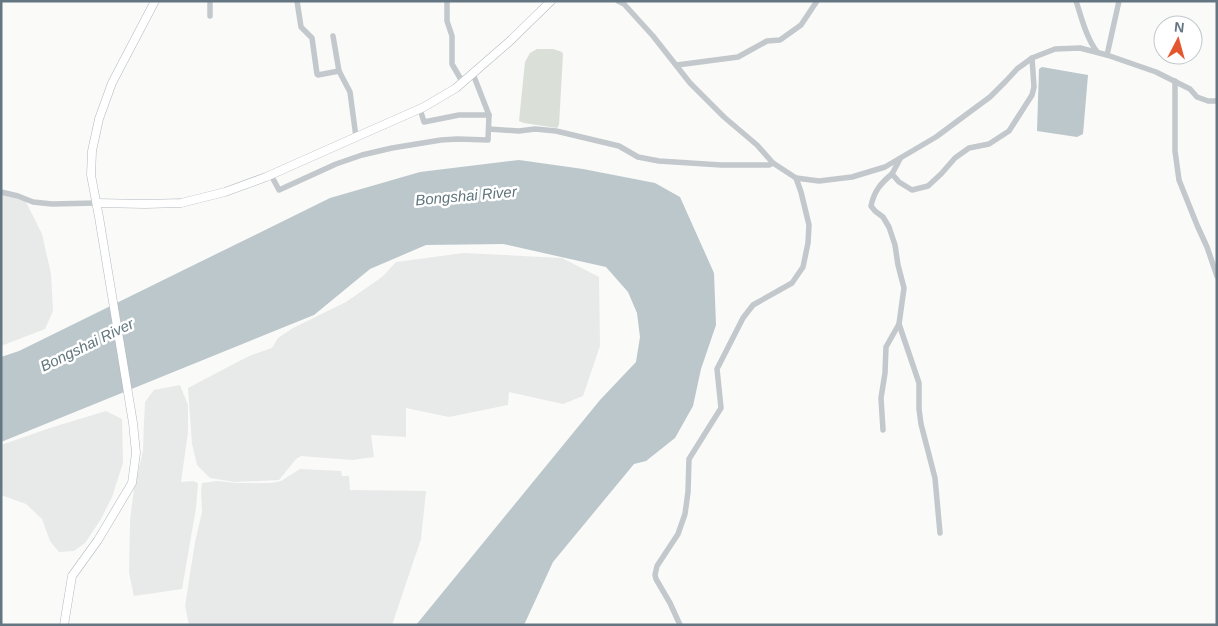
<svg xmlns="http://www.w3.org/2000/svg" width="1218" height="626" viewBox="0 0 1218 626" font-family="Arial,sans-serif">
	<rect width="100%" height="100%" fill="#fafaf8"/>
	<g fill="#e8e9e9">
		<path d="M1,194L12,195L26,202L42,234L51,274L53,311L45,329L1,346Z"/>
		<path d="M464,253L562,258L599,277L600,346L583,396L563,404L509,392L508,405L449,417L406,408V437L371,435L374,457L352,460L301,456L296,459L279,480L235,482L210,478L197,465L192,444L188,388L249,356L272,348L278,338L293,328L346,302L382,277L396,262Z"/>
		<path d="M180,385L188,405V432L181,482L193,481L198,483L196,508L182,589L134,596L129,573L130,520L134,489L143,451L144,422L145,402L154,390Z"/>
		<path d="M106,411L122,419L123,463L112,497L101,519L85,543L74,551L59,552L50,541L42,519L26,504L1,495V445L50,428Z"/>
		<path d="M300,469L341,471L342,476H349L350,490L426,491L421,539L392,625H189L185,606L195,542L202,512L201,491L202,483L217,481L237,483H271L281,481Z"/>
	</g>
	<path fill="#dadfd7" d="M537,49H553L562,52L563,54L559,125L557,128L524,123L519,121L525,62L530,53Z"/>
	<g fill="#bbc7cb">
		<path d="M1042,67L1088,75L1083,134L1077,137L1037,131L1039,69Z"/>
		<path d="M519,160L583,169L655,183L680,197L714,273L716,325L701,369L693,406L675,438L646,461L634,464L553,562L524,625H416L600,400L636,362L640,337L637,313L628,292L606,267L503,244L426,245L370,269L314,315L1,442V357L19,351L330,198L420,172Z"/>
	</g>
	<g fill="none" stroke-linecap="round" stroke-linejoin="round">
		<g stroke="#b3babf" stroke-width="9">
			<g id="secondary">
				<path d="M97,203L145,204L181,203L225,192L266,177L356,137L424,107L456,88L510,41L551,1"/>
				<path d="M64,625L72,576L98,540L132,483L136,453L133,423L99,217L91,175L92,151L99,119L112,83L155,1"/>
			</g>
		</g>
		<g stroke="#c3c8cc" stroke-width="5.5">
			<path d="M297,1L301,27L312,38L317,74L318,75L339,71"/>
			<path d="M447,1V21L452,36V64L463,83"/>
			<path d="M618,1L624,4L653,36L690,83L724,117L757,145L773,163L796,178L819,181L852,177L885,167L936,137L971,111L990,97L1006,81L1017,69L1032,58L1055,49L1080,48L1107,55L1156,72L1190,89L1197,97L1208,101H1217"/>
			<path d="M1076,1C1082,19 1086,37 1097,52"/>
			<path d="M210,16V1"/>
			<path d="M333,36L339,71L350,92L356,137"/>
			<path d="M1107,55L1119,1"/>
			<path d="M677,65L738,57L767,41L780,40L801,25L817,1"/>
			<path d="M1175,81V151L1179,180L1197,225L1207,247L1217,276"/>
			<path d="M420,109L424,122L459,115H489L473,74"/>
			<path d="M489,129L519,131L535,129L556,131L619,146L638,157L659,161L721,165H769L773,163"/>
			<path d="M900,159L892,174L899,182L912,190L928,186L941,174L955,158L969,148L989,144L1009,131L1032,95L1034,87L1032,58"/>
			<path d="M271,175L279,190L336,164L362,155L392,148L441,140L457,139L488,140L489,115"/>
			<path d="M1,192L18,196L33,202L52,204L97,203"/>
			<path d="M899,324L919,383V409L921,424L935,478L940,533"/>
			<path d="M883,430L881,398L885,373L886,347L899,324L904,288L898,265L895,245L889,227L883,217L875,211L871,206C874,191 881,183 892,174"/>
			<path d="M680,625L670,603L656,579L655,575L657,566L678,534L685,514L688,492L689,459L721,408L717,369L743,318L753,305L792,283L803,267L808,243L809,225L801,192L796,178"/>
		</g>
		<use href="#secondary" stroke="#fff" stroke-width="8"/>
	</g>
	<g text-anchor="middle" stroke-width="5" stroke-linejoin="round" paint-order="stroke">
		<g font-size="15" font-style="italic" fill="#60757c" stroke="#fff">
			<text transform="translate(466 196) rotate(-5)" y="5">Bongshai River</text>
			<text transform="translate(87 345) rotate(-26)" y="5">Bongshai River</text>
		</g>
	</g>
	<rect width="1218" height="626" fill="none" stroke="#657683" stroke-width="5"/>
	<g transform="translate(1178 40) rotate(6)"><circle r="24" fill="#ffffff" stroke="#c1c8cd"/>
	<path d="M0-4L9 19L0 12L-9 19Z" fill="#e4572e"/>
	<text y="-8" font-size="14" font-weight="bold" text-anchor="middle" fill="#657683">N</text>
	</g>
</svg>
